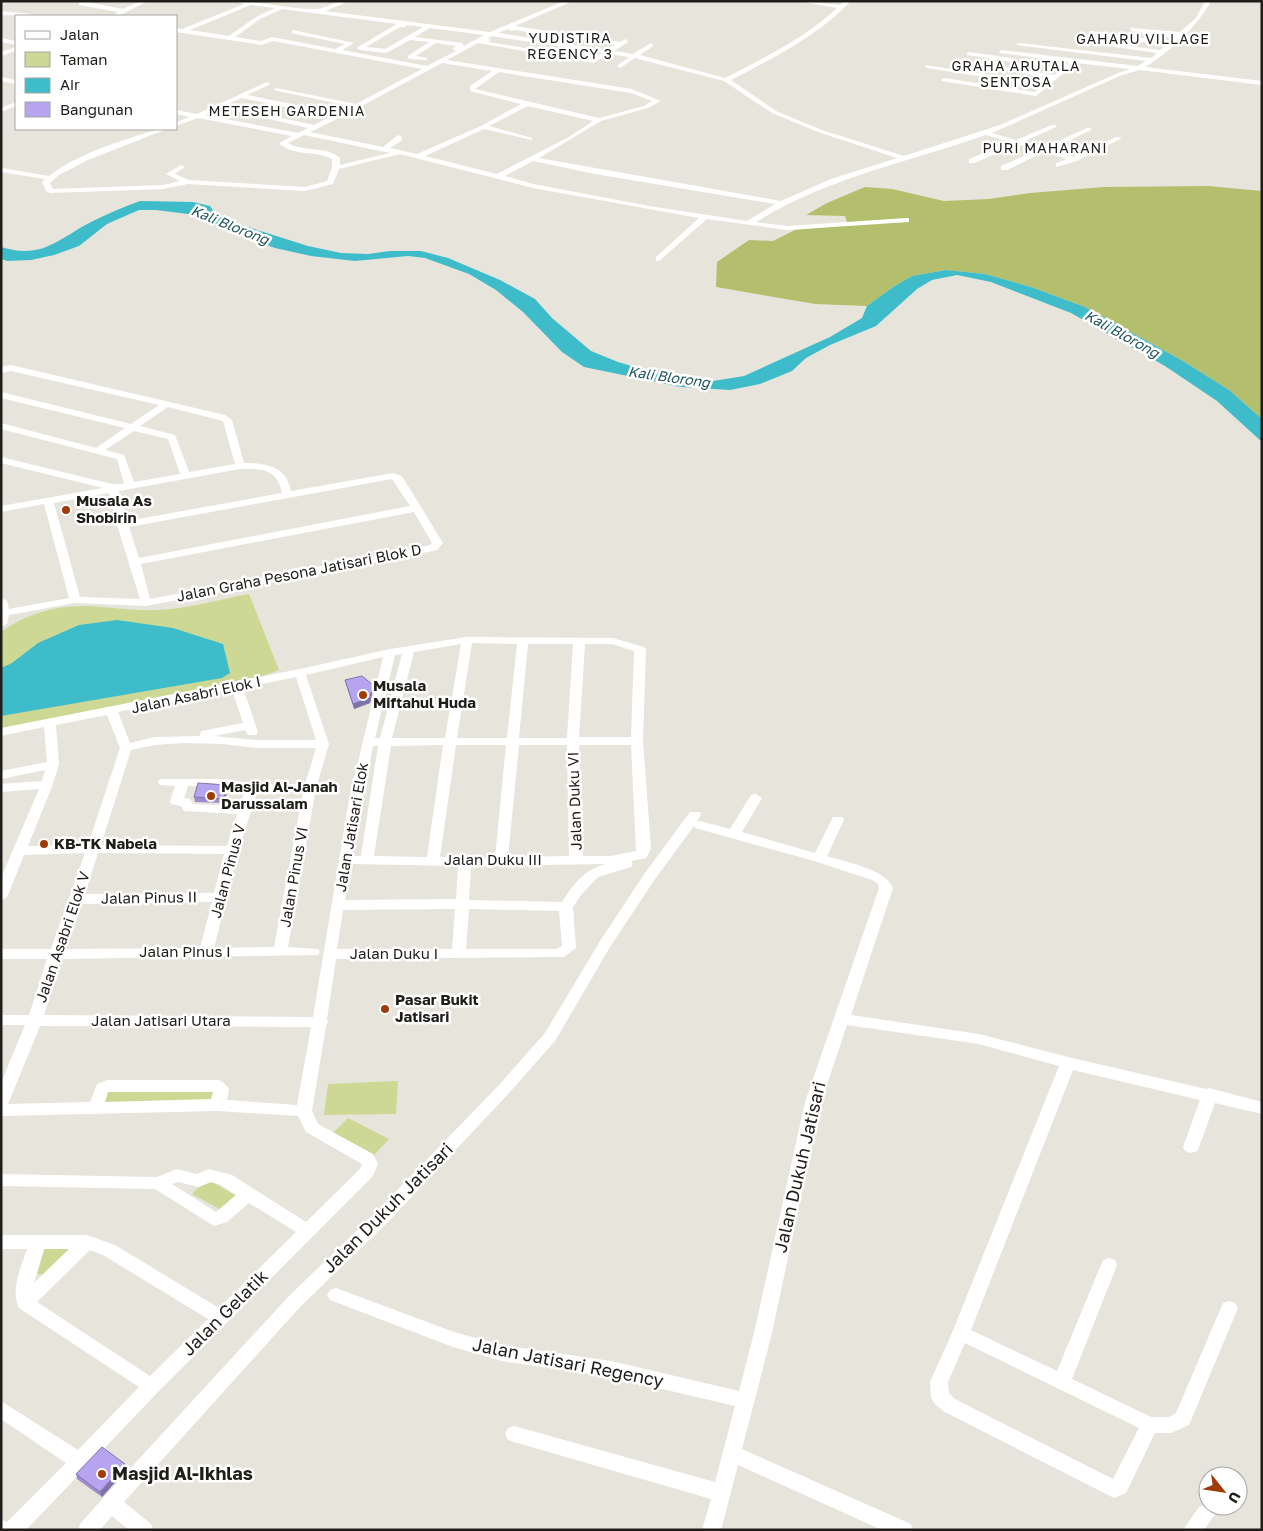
<svg xmlns="http://www.w3.org/2000/svg" width="1263" height="1531" viewBox="0 0 1263 1531" font-family="'Golos Text',sans-serif">
	<rect width="100%" height="100%" fill="#e7e4dc"/>
	<g fill="#cdd894">
		<path d="M249,594L279,670L252,680L1,730V632C25,614 56,605 87,606C111,607 135,611 159,610C188,609 220,599 249,594Z"/>
		<path d="M398,1081L396,1114L324,1115L328,1084Z"/>
		<path d="M108,1087L218,1088L214,1103L103,1102Z"/>
		<path d="M348,1118L389,1139L373,1156L331,1135Z"/>
		<path d="M207,1179L238,1197L223,1211L192,1194Z"/>
		<path d="M46,1243L74,1246L51,1275L37,1274Z"/>
	</g>
	<path fill="#b3bf6c" d="M1208,186L1262,191V419L1229,390L1183,361L1085,307L1031,287L985,274L946,270L912,276L893,287L867,306L815,304L716,287L717,262L749,240L773,241L795,230L848,225L845,216L806,215L827,203L865,187L892,189L944,201L989,199L1030,193L1104,187Z"/>
	<g fill="#3ebcca">
		<path d="M140,201L193,202L210,206L216,215L229,221L308,246L341,253L368,254L390,251H421L448,258L500,280L535,299L552,318L591,351L618,362L662,375L713,381L744,376L830,337L862,318L867,306L893,287L912,276L946,270L985,274L1031,287L1085,307L1183,361L1229,390L1262,419V442L1217,401L1165,366L1071,313L991,282L957,275L932,280L917,289L876,326L830,345L806,358L792,371L760,384L730,390L681,387L584,367L562,352L523,312L496,290L469,274L425,258L408,256L355,261L311,256L275,248L243,236L196,215L156,210H139L107,224L79,246L54,255L31,260L7,261L1,259V247C42,260 58,239 91,222C107,214 123,207 140,201Z"/>
		<path d="M117,620L173,628L223,644L230,673L222,678L1,716V668L12,663L38,643L79,625Z"/>
	</g>
	<g fill="none" stroke-linecap="round" stroke-linejoin="round">
		<g fill="#fff" fill-rule="evenodd">
			<path d="M82,1L123,9L140,1H148L118,16L115,14L118,12L79,5V3Z"/>
			<path d="M235,1C262,1 288,9 315,9C325,9 335,1 345,1V3L325,11L490,32L564,1H573L515,26L620,42L626,39L628,42L614,51L633,54L651,43L653,46L640,55L725,78C764,58 805,38 837,8L800,1L840,5L844,1H851C818,36 773,58 731,80L776,111L822,130L904,156L1000,125L1118,73L1130,69L1076,63L1036,96L942,81L941,80L944,78L1035,92L1041,86L927,68L925,67V65L1045,83L1050,78L979,65L982,63L1054,75L1069,62L1000,53L999,52L1002,50L1138,66L1146,61L1016,45L1019,43L1151,58L1157,53L1074,41L1077,39L1160,50L1174,38L1132,31L1130,28L1180,32L1196,18L1205,1H1211C1196,28 1171,51 1145,67L1262,81V85L1140,70L1122,75L992,133L1016,140L1052,125H1056V127L1023,142L1043,148L1087,128H1091V130L1050,150L1073,157L1116,137L1122,138L1077,161L1056,167V163L1067,159L1044,152L1007,170H1001V166L1037,150L1017,144L975,163H969V159L1010,142L986,135C908,162 827,178 756,222L787,226L906,218H909V222L787,230L707,219L659,261H656V257L699,218L533,188L400,154L339,169L333,184L305,191L188,184L163,189L50,193L46,191L42,182L45,179L1,172V168L49,176C80,152 122,141 158,129H167L88,160L59,175L50,183L53,189L163,185L180,181L166,174L181,165L185,167L175,174L189,180L305,187L327,181L332,168V159C316,150 293,157 279,143L292,136L198,118L176,126V122L190,117L176,114V110L197,114L267,82L270,84L269,85L247,95L336,113L350,106L273,90L276,88L356,104L422,69L273,41L262,45L176,32V28L182,29L244,4ZM251,5L275,8L256,17L229,36L190,30ZM282,9L397,24L358,47L357,48L360,50L386,53L410,40L429,42L408,56V58L410,59L427,60V58L416,56L436,43L456,46L452,49L456,51L427,66L342,50L354,43L293,30L291,33L345,44L335,49L272,37L261,41L235,37L260,19ZM406,25L423,27L385,49L366,47L400,27H406ZM430,28L484,35L464,46L462,43L415,37ZM508,29L511,31L515,30L615,45L607,50L498,33ZM492,36L498,37L602,53L592,59L488,42L491,40L488,38ZM478,43L593,63L609,54L629,57L618,65L617,66L620,68L635,58L724,81L772,113L818,132L897,158L831,179L781,201L539,158L601,121L648,108L661,101L632,89L447,60ZM442,63L492,71L470,86V91L521,104L481,126L417,154L390,148L401,141L402,137L398,135L383,147L310,132L341,117ZM499,72L631,93L652,101L644,106L599,118L475,89ZM241,98L331,116L314,125L234,108L231,110L308,128L298,133L205,115ZM528,106L593,121L569,137L497,174L425,156L484,129L532,140V138L489,126ZM304,135L390,153L340,165V158C325,145 304,153 288,143ZM533,161L595,174L775,204L747,221L649,206L533,184L505,176Z"/>
			<path d="M1,11L31,14L34,16L1,15Z"/>
			<path d="M1091,31L1149,39L1152,41L1149,43L1089,34Z"/>
			<path d="M1,38L16,41V45L1,42Z"/>
			<path d="M16,47V51L1,56V52Z"/>
			<path d="M969,52L1012,58L1015,60L1012,62L967,55V53Z"/>
			<path d="M1,77L16,80V84L1,81Z"/>
			<path d="M16,102V106L1,112V108Z"/>
			<path d="M11,365L225,415L232,420L244,463C267,463 286,466 291,491L393,473L402,476L443,543L437,550L433,551L146,606L75,603L9,615L7,624L1,627V598L7,601L9,609L69,598L44,504L1,512V506L103,488L1,463V457L112,484H124L117,459L1,429V423L96,448L125,428L1,398V392L131,424L159,405L11,371L1,373V367ZM168,407L223,421L235,464L189,472L175,435L140,426ZM134,431L168,439L180,474L134,482L124,455L105,450ZM240,469C262,469 277,468 282,493L127,521L119,491ZM392,479L410,506L139,558L129,527ZM109,493L117,525L140,599L80,597L54,503ZM414,512L432,543L430,545L150,599L141,564Z"/>
			<path d="M467,637L613,638L644,647L646,649L643,741L651,849L646,858L631,861L633,864L631,867L598,877L581,895L573,907L576,948L564,957L336,959L327,1019L328,1022L326,1026L312,1111L318,1124L373,1154L378,1164L373,1176L158,1392L26,1530H1V1520L7,1522L66,1463L1,1419V1401L78,1450L139,1387L19,1308C10,1290 21,1267 27,1249H1V1235H87L115,1245L219,1308L296,1232L249,1203L227,1222L214,1226L155,1189L1,1186V1174L157,1177L177,1169L197,1174L209,1169L232,1175L306,1222L360,1169L362,1164L306,1132L298,1116L218,1111L1,1116V1083L25,1025H1V1015H29L47,959H1V949H51L85,853L24,855L8,895L6,898L1,900V878L39,789L1,792V784L42,781L45,770L1,779V771L47,762L44,727L1,736V728L300,669L390,649ZM472,643L517,644L507,738H457ZM461,644L445,738H392L414,652ZM528,644H573L567,738H519ZM585,644H612L634,651L631,737H579ZM402,654L380,738H375L395,655ZM383,657L349,800L313,1017L44,1015L61,959L318,955L320,952L318,949L288,947L316,788L329,744L306,675ZM296,677L316,740H256L214,736L245,730L248,735H256L258,732L243,688ZM232,690L243,723L201,731L200,736L155,737L130,743L118,712ZM107,715L120,748L88,845L28,846L53,784L59,764L56,725ZM184,743L223,744L256,748H316L305,784H252L225,779H160L158,782L160,785L175,786L170,801L171,804L181,806L184,811L237,814L227,846L101,845L131,750L155,745ZM443,745L427,857L374,856L391,746ZM456,745H506L495,858L440,857ZM519,745H567L569,856L508,857ZM579,745H631L636,851L611,856H583ZM373,746H378L361,856H352ZM188,786L225,787L245,791L239,806L193,804L190,799L184,798ZM257,792H303L274,947L214,948L239,849ZM98,853L224,854L214,893L85,894ZM351,864L458,866L456,899L345,900ZM606,864C583,870 574,884 562,902L469,900L471,866ZM212,902L200,948L65,949L82,904ZM455,909L452,949H337L343,910ZM469,909L559,911L562,946L556,949H466ZM40,1026L311,1027L297,1105L227,1100L229,1089L223,1082L218,1080H107L97,1084L90,1102L8,1104ZM108,1092H213L211,1099L105,1102ZM178,1182L199,1187L211,1182L221,1185L236,1195L216,1212L172,1184ZM44,1249H69L34,1283ZM90,1250L103,1255L208,1319L150,1376L37,1302Z"/>
			<path d="M756,794L762,798L742,832L815,853L833,817H843L844,820L827,856C845,862 886,869 893,888L851,1015L979,1034L1068,1057L1206,1089L1209,1088L1262,1102V1114L1215,1103L1199,1147L1197,1151L1191,1153L1185,1151L1183,1147L1200,1100L1073,1070L971,1330L1057,1371L1103,1260L1109,1258L1115,1260L1117,1265L1072,1379L1151,1417H1169L1176,1413L1223,1303L1229,1301L1235,1303L1238,1308L1189,1425L1171,1433H1155L1126,1493L1114,1498L943,1411L934,1403L931,1397L930,1382L952,1333L1059,1066L979,1044L847,1025L821,1102L772,1333L742,1449L911,1524L913,1530H882L738,1465L721,1530H702L711,1499L514,1442L508,1440L505,1434L508,1428L514,1426L715,1482L735,1406L611,1377L502,1361L453,1347L330,1300L327,1295L330,1290L336,1288L454,1332L502,1345L611,1361L739,1391L754,1333L805,1102L879,888L878,884L872,880L814,861L695,828L694,826L655,879L610,947L555,1041L509,1093L389,1221L300,1307L124,1502L151,1524L153,1530H129L112,1516L100,1530H78L80,1524L104,1497L288,1297L377,1211L499,1085L545,1033L600,941L645,873L690,812H700L701,815L697,822L700,821L730,829L751,795ZM965,1343L1139,1428L1113,1479L955,1399L949,1393L948,1382Z"/>
			<path d="M1206,1504L1213,1507L1216,1513L1204,1530H1183L1199,1507Z"/>
		</g>
	</g>
	<g fill="#9d8dce">
		<path d="M345,680L373,690L370,703L354,709L346,684Z"/>
		<path d="M227,785L228,789L224,803L195,802L194,797Z"/>
		<path d="M125,1464L127,1469L102,1497L77,1479L76,1474Z"/>
	</g>
	<g fill="#8073a8">
		<path d="M373,685V690L370,703L354,709L353,704Z"/>
		<path d="M227,785L228,789L224,803L223,799Z"/>
		<path d="M125,1464L127,1469L102,1497L100,1492Z"/>
	</g>
	<g fill="#b7a4f0" stroke="#8073a8">
		<path d="M362,676L373,685L370,698L353,704L345,680Z"/>
		<path d="M198,783L227,785L223,799L194,797Z"/>
		<path d="M102,1447L125,1464L100,1492L76,1474Z"/>
	</g>
	<g fill="#9f3b07" stroke="#fff" stroke-width="2">
		<circle cx="66" cy="510" r="5"/>
		<circle cx="363" cy="695" r="5"/>
		<circle cx="211" cy="796" r="5"/>
		<circle cx="44" cy="844" r="5"/>
		<circle cx="385" cy="1009" r="5"/>
		<circle cx="102" cy="1474" r="5"/>
	</g>
	<g text-anchor="middle" stroke-width="5" stroke-linejoin="round" paint-order="stroke">
		<g font-size="14" letter-spacing="1" fill="#1e1d1a" stroke="#fff">
			<text x="570" y="43">YUDISTIRA<tspan x="570" dy="16">REGENCY 3</tspan></text>
			<text x="1143" y="44">GAHARU VILLAGE</text>
			<text x="1016" y="71">GRAHA ARUTALA<tspan x="1016" dy="16">SENTOSA</tspan></text>
			<text x="287" y="116">METESEH GARDENIA</text>
			<text x="1045" y="153">PURI MAHARANI</text>
		</g>
		<g font-size="14" font-style="italic" fill="#21555b" stroke="#fff">
			<text transform="translate(230 225) rotate(22)" y="5">Kali Blorong</text>
			<text transform="translate(1122 334) rotate(29)" y="5">Kali Blorong</text>
			<text transform="translate(669 377) rotate(8)" y="5">Kali Blorong</text>
		</g>
		<g font-size="15" font-weight="bold" fill="#1e1d1a" stroke="#fff" text-anchor="start">
			<text x="76" y="506">Musala As<tspan x="76" dy="17">Shobirin</tspan></text>
			<text x="373" y="691">Musala<tspan x="373" dy="17">Miftahul Huda</tspan></text>
			<text x="221" y="792">Masjid Al-Janah<tspan x="221" dy="17">Darussalam</tspan></text>
			<text x="54" y="849">KB-TK Nabela</text>
			<text x="395" y="1005">Pasar Bukit<tspan x="395" dy="17">Jatisari</tspan></text>
		</g>
		<g font-size="15" fill="#1e1d1a" stroke="#fff">
			<text transform="translate(299 573) rotate(-11)" y="5">Jalan Graha Pesona Jatisari Blok D</text>
			<text transform="translate(196 695) rotate(-12)" y="5">Jalan Asabri Elok I</text>
			<text transform="translate(575 801) rotate(-92)" y="5">Jalan Duku VI</text>
			<text transform="translate(352 827) rotate(-80)" y="5">Jalan Jatisari Elok</text>
			<text x="493" y="865">Jalan Duku III</text>
			<text transform="translate(228 871) rotate(-75)" y="5">Jalan Pinus V</text>
			<text transform="translate(294 877) rotate(-80)" y="5">Jalan Pinus VI</text>
			<text transform="translate(149 898) rotate(-1)" y="5">Jalan Pinus II</text>
			<text transform="translate(63 937) rotate(-71)" y="5">Jalan Asabri Elok V</text>
			<text x="185" y="957">Jalan Pinus I</text>
			<text x="394" y="959">Jalan Duku I</text>
			<text x="161" y="1026">Jalan Jatisari Utara</text>
		</g>
		<g font-size="18" fill="#1e1d1a" stroke="#fff">
			<text transform="translate(800 1167) rotate(-77)" y="6">Jalan Dukuh Jatisari</text>
			<text transform="translate(388 1208) rotate(-45)" y="6">Jalan Dukuh Jatisari</text>
			<text transform="translate(225 1313) rotate(-45)" y="6">Jalan Gelatik</text>
			<text transform="translate(568 1363) rotate(11)" y="6">Jalan Jatisari Regency</text>
		</g>
		<g font-size="18" font-weight="bold" fill="#1e1d1a" stroke="#fff" text-anchor="start">
			<text x="112" y="1480">Masjid Al-Ikhlas</text>
		</g>
	</g>
	<rect width="1263" height="1531" fill="none" stroke="#1e1d1a" stroke-width="5"/>
	<rect x="15" y="15" width="162" height="115" fill="#ffffff" stroke="#a5a5a3"/>
	<rect x="25" y="31" width="25" height="8" fill="#ffffff" stroke="#a5a5a3"/>
	<text x="60" y="40" font-size="15" fill="#1e1d1a">Jalan</text>
	<rect x="25" y="52" width="25" height="15" fill="#cdd894" stroke="#a5a5a3"/>
	<text x="60" y="65" font-size="15" fill="#1e1d1a">Taman</text>
	<rect x="25" y="78" width="25" height="15" fill="#3ebcca" stroke="#a5a5a3"/>
	<text x="60" y="90" font-size="15" fill="#1e1d1a">Air</text>
	<rect x="25" y="102" width="25" height="15" fill="#b7a4f0" stroke="#a5a5a3"/>
	<text x="60" y="115" font-size="15" fill="#1e1d1a">Bangunan</text>
	<g transform="translate(1223 1491) rotate(120)"><circle r="24" fill="#ffffff" stroke="#a5a5a3"/>
	<path d="M0-4L9 19L0 12L-9 19Z" fill="#9f3b07"/>
	<text y="-8" font-size="14" font-weight="bold" text-anchor="middle" fill="#1e1d1a">U</text>
	</g>
</svg>
